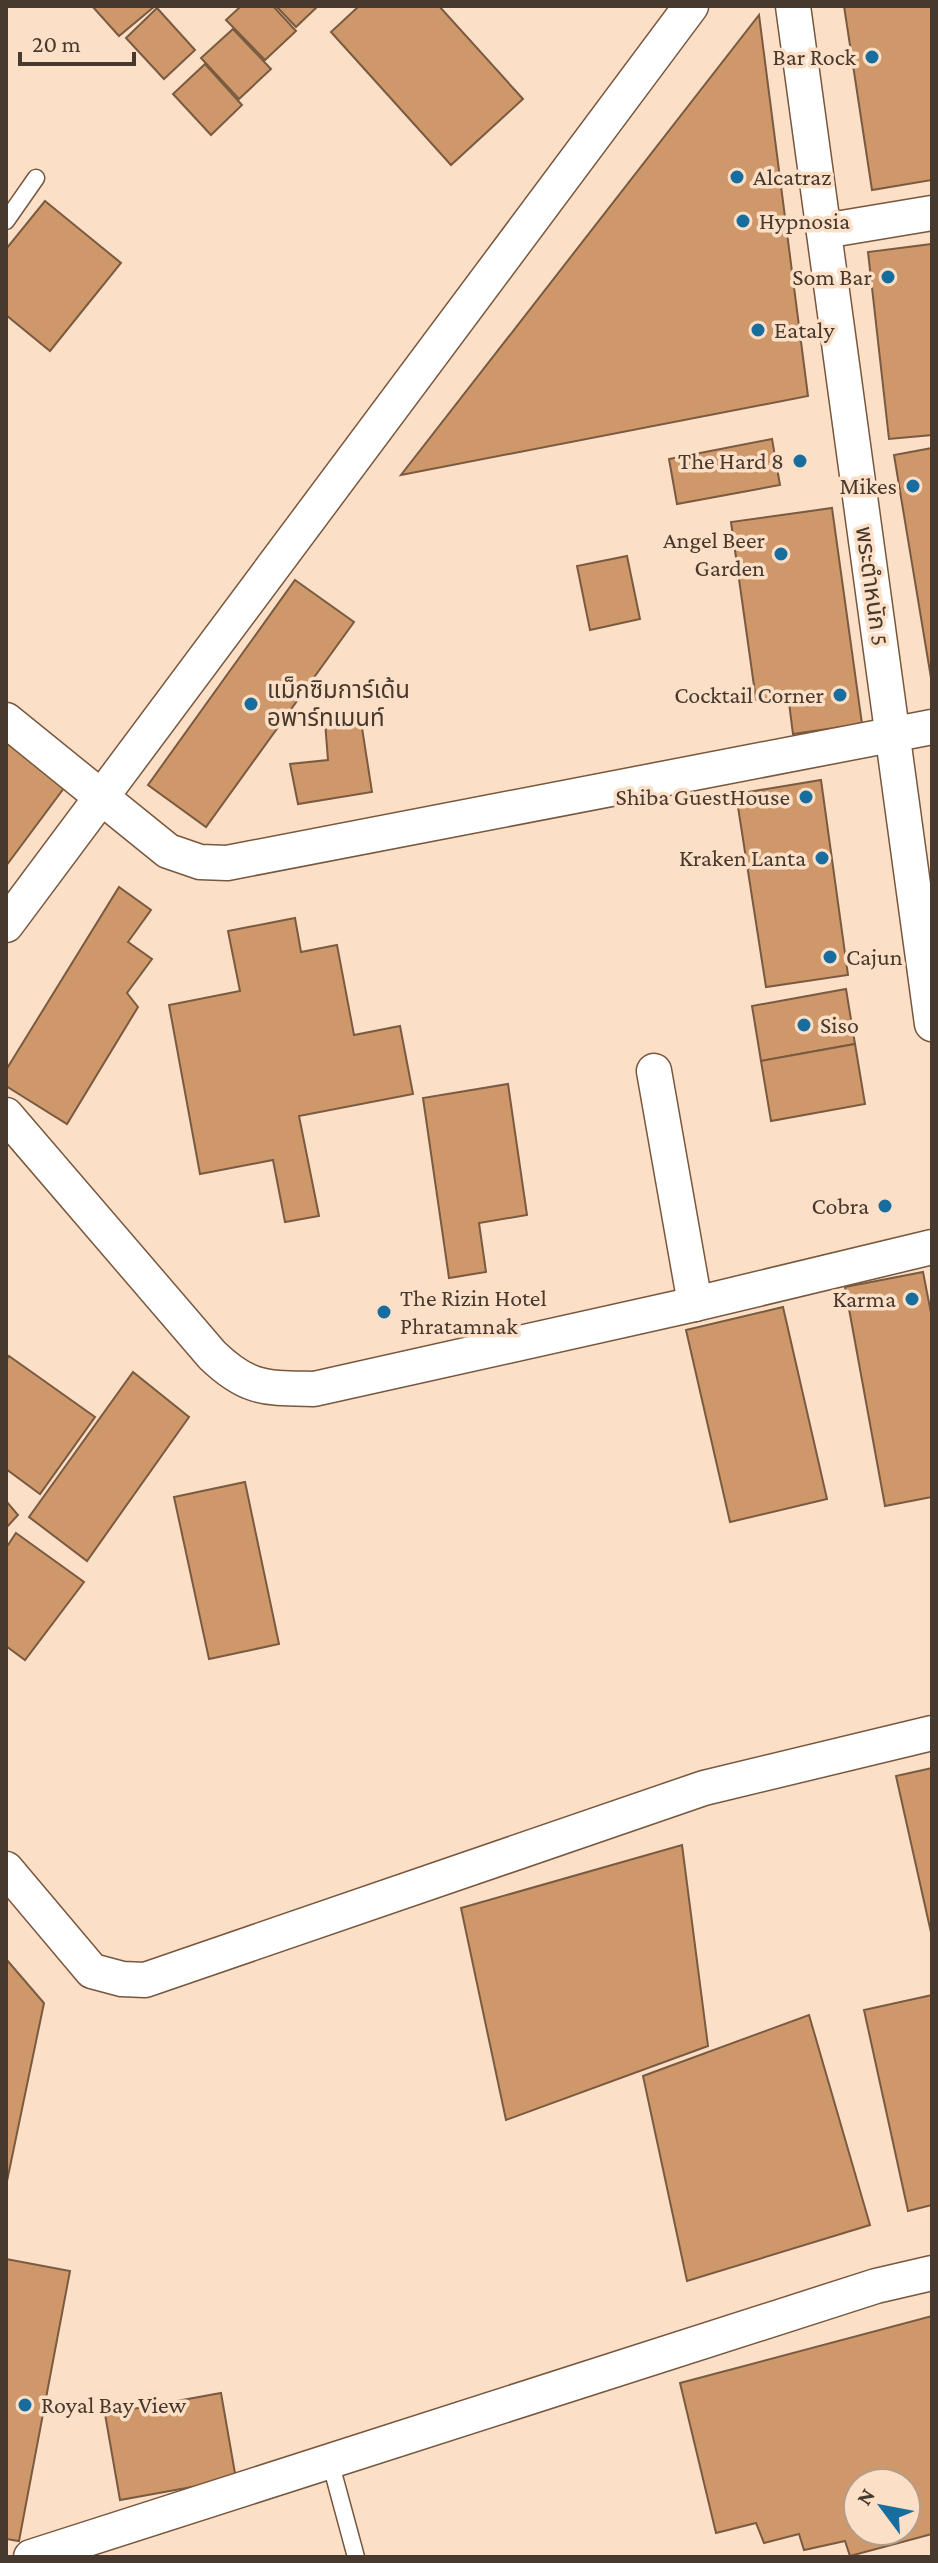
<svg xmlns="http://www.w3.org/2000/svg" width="938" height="2563" viewBox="0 0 938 2563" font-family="'Crimson Pro','Noto Sans Thai',serif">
	<rect width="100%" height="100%" fill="#fcdfc7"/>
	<g fill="#cf986a" stroke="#7a5a40" stroke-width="2" fill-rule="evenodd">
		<path d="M92,6H155L119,36Z"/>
		<path d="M241,6H273L296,31L265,60L226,20Z"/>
		<path d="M276,6H318L296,27Z"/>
		<path d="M359,6H439L523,99L451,165L331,32Z"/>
		<path d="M844,6H932V180L872,190Z"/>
		<path d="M157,8L195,50L164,79L126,38Z"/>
		<path d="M759,15L808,396L401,475Z"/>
		<path d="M233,29L271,69L239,99L201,58Z"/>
		<path d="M205,64L242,105L211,135L173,94Z"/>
		<path d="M45,201L121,263L50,351L6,315V249Z"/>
		<path d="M932,244V435L889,439L868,252Z"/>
		<path d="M772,439L780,485L677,504L669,459Z"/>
		<path d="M932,448V684L894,455Z"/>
		<path d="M832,508L862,724L793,734L788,695L756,700L731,522Z"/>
		<path d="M627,556L640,619L590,630L577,566Z"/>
		<path d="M295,580L354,622L206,827L148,785Z"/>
		<path d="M360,715L372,792L298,804L290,764L328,760L325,722Z"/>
		<path d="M6,738L67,784L6,866Z"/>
		<path d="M821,780L848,975L766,987L736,794Z"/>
		<path d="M119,887L151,910L128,942L152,959L127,993L138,1007L67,1124L6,1086V1070Z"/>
		<path d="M295,918L301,952L337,945L354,1035L400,1026L413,1094L299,1116L319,1216L285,1222L273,1160L200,1174L169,1005L240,991L228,931Z"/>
		<path d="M846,989L855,1044L761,1061L752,1006Z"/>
		<path d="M855,1044L865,1104L771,1121L761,1061Z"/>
		<path d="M508,1084L527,1215L479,1223L486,1272L449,1278L423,1098Z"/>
		<path d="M923,1272L932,1318V1497L885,1506L845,1287Z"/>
		<path d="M783,1307L827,1499L730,1522L686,1330Z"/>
		<path d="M9,1356L95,1417L40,1494L6,1469V1360Z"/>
		<path d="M133,1372L189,1417L87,1561L29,1517Z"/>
		<path d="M245,1482L279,1644L209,1659L174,1497Z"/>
		<path d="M6,1501L18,1515L6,1528Z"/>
		<path d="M16,1533L84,1582L25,1660L6,1646V1548Z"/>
		<path d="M932,1768V1937L896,1776Z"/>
		<path d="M682,1845L708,2046L506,2120L461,1908Z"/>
		<path d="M6,1959L44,2003L6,2186Z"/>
		<path d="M932,1995V2205L908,2211L864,2010Z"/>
		<path d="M809,2015L870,2225L687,2281L643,2076Z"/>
		<path d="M6,2259L70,2271L19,2541L6,2539Z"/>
		<path d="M932,2316V2534L850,2556L845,2541L804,2550L799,2534L764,2543L756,2523L716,2533L680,2383ZM858,2483H906V2531H858Z"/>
		<path d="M221,2393L236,2479L120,2500L105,2414Z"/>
	</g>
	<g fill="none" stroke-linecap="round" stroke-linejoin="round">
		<g stroke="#77573e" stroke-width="19">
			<g id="service">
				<path d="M6,221L36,178"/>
				<path d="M330,2461L356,2557"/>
			</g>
		</g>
		<g stroke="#77573e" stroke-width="37">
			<g id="minor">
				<path d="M793,6L932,1024"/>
				<path d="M824,231L932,213"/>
				<path d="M6,720L168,851L200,862L227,863L932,727"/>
				<path d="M6,925L691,6"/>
				<path d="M654,1071L695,1304"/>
				<path d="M6,1115L212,1355C248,1390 266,1388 314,1389L695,1304L932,1247"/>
				<path d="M6,1869L92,1971L122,1979L145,1980L704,1788L932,1733"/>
				<path d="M31,2557L876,2286L932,2273"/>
			</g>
		</g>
		<use href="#service" stroke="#fff" stroke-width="16"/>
		<use href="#minor" stroke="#fff" stroke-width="34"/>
	</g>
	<g fill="#176d9d" stroke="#fcdfc7" stroke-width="3">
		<circle cx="872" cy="57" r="8"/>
		<circle cx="737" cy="177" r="8"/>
		<circle cx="743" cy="221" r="8"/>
		<circle cx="888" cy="277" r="8"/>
		<circle cx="758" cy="330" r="8"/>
		<circle cx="800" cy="461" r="8"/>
		<circle cx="913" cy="486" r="8"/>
		<circle cx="781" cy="554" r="8"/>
		<circle cx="840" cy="695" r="8"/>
		<circle cx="251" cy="704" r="8"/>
		<circle cx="806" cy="797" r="8"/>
		<circle cx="822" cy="858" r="8"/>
		<circle cx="830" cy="957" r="8"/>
		<circle cx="804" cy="1025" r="8"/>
		<circle cx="885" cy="1206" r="8"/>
		<circle cx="912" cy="1299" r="8"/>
		<circle cx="384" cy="1312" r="8"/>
		<circle cx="25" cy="2405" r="8"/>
	</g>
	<g text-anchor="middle" stroke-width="7" stroke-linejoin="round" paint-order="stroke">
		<g font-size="24" fill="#47392d" stroke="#fcdfc7" text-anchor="end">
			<text x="856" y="65">Bar Rock</text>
			<text x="753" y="185" text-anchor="start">Alcatraz</text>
			<text x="759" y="229" text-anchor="start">Hypnosia</text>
			<text x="872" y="285">Som Bar</text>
			<text x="774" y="338" text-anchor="start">Eataly</text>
			<text x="784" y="469">The Hard 8</text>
			<text x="897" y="494">Mikes</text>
			<text x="765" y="548">Angel Beer<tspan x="765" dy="28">Garden</tspan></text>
			<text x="267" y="698" text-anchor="start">แม็กซิมการ์เด้น<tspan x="267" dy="28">อพาร์ทเมนท์</tspan></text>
			<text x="824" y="703">Cocktail Corner</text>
			<text x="790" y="805">Shiba GuestHouse</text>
			<text x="806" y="866">Kraken Lanta</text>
			<text x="846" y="965" text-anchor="start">Cajun</text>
			<text x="820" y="1033" text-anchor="start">Siso</text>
			<text x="869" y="1214">Cobra</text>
			<text x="400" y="1306" text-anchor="start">The Rizin Hotel<tspan x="400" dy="28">Phratamnak</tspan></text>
			<text x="896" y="1307">Karma</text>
			<text x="41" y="2413" text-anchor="start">Royal Bay View</text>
		</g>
		<g font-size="24" fill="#47392d" stroke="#fcdfc7">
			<text transform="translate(872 586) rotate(82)" y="8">พระตำหนัก 5</text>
		</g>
	</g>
	<rect width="938" height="2563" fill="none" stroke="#47392d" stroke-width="16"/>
	<g transform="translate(882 2507) rotate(302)"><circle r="38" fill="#fcdfc7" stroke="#b49d89" stroke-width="2"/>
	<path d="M0-6L14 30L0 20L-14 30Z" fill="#176d9d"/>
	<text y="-12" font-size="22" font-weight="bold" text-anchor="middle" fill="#47392d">N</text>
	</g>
	<path d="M20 52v12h114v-12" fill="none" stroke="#47392d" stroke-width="4"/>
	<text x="32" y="52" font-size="24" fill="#47392d" stroke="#fcdfc7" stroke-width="6" paint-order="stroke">20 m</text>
</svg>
